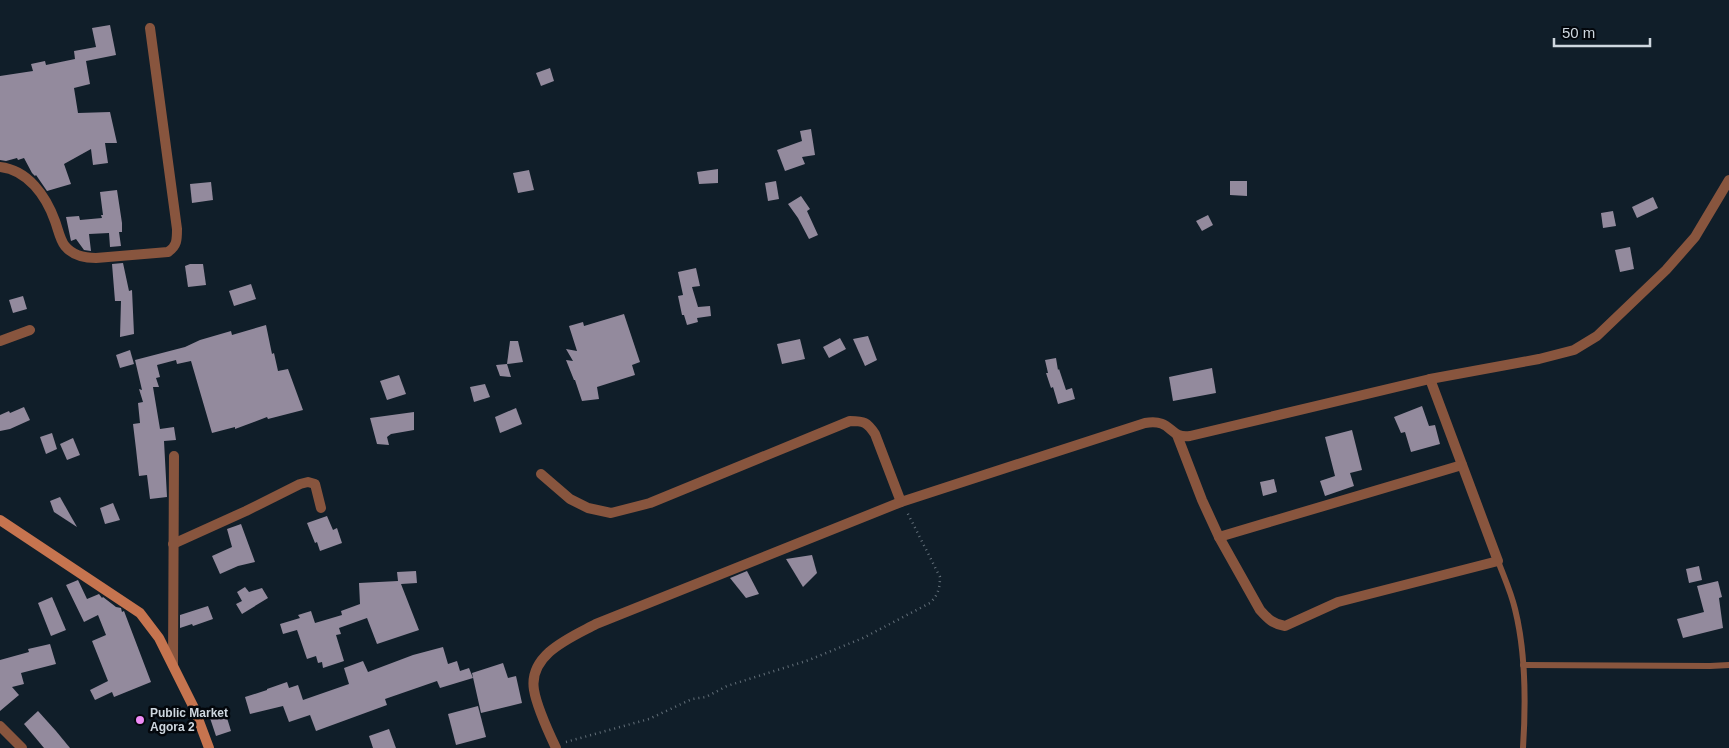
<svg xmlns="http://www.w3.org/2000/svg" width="1729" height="748" viewBox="0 0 1729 748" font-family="Helvetica,sans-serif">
	<rect width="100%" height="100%" fill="#101e29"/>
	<g fill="#938a9d">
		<path d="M110,25L116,55L86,61L90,84L74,88L78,113L110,112L117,143H105L108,163L93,165L91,149L64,164L71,184L47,191L36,175L35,176L32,173L24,158L18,160L17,158L6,161L0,160V76L33,71L31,64L45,61L46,65L75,59L74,51L96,47L92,28Z"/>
		<path d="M550,68L554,81L541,86L536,73Z"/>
		<path d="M811,129L815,155L802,157L805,164L785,171L777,150L802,141L800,131Z"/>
		<path d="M718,169V183L699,184L697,172Z"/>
		<path d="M529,170L534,190L518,193L513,173Z"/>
		<path d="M776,181L779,199L768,201L765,183Z"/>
		<path d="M1230,181H1247V196L1230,195Z"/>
		<path d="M211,182L213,200L192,203L190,184Z"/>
		<path d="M117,190L122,223V232H119L121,246L110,247L109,233L89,234L91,251L84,250L76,239L71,241L66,217L79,216L80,220L102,218L101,215H103L100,192Z"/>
		<path d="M801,196L810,209L807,211L818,235L809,239L798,218L788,204Z"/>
		<path d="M1653,197L1658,208L1637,218L1632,207Z"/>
		<path d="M1613,211L1616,226L1603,228L1601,213Z"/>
		<path d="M1208,215L1213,225L1202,231L1196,221Z"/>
		<path d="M1630,247L1634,269L1620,272L1615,250Z"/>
		<path d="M123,263L129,291L132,290L134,334L120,337L121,301H115L112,264Z"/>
		<path d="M190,264H203L206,285L188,287L185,266Z"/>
		<path d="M696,268L700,286L692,287L698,307L710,306L711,316L697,318L698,322L687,325L684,315H682L678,296L683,295L678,272Z"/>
		<path d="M251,284L256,299L234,306L229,291Z"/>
		<path d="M23,296L27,309L13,313L9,300Z"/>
		<path d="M624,314L640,362L632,365L635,375L597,387L599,399L582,401L575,380H574L566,360L573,361L566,349L577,351L569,326L583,322L584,326Z"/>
		<path d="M266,325L272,354L274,353L278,371L288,369L303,410L268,419L267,417L235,429V427L212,433L191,361L177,364L176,360L157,365L160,377L156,378L159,387H153L160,429L174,427L176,440L164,441L167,497L150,499L147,475L139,476L136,449L133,424L140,423L138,403L143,402L139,389L142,390L135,360L185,347L200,340L231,331L232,335Z"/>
		<path d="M868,336L877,360L865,366L853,339Z"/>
		<path d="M840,338L846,349L829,358L823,347Z"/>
		<path d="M800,339L805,359L782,364L777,344Z"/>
		<path d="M510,341H518L523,362L507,364Z"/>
		<path d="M130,350L134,364L120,368L116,355Z"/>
		<path d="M1056,358L1058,370L1059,369L1066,390L1072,388L1075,399L1058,404L1053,387L1051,388L1046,373H1048L1045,360Z"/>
		<path d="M507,364L511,377L500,376L496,365Z"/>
		<path d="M1212,368L1216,393L1173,401L1169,377Z"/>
		<path d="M399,375L406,394L387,400L380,381Z"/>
		<path d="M485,384L490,397L474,402L470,387Z"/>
		<path d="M1422,406L1429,426L1435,425L1440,444L1411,452L1405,432L1401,433L1394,417Z"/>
		<path d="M24,407L30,420L10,429L0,431V415L9,411L10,413Z"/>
		<path d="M516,408L522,424L500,433L495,417Z"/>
		<path d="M414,412V430L391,434L387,437L389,445L377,444L370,418Z"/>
		<path d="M1352,430L1362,470L1350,473L1354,486L1325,496L1320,481L1335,476L1325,437Z"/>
		<path d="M52,433L57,449L46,454L40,437Z"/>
		<path d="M73,438L80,455L67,460L60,444Z"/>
		<path d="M1274,479L1277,492L1263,496L1260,482Z"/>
		<path d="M60,497L77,527L54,512L50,501Z"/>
		<path d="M113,503L120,520L105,524L100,508Z"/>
		<path d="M327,516L333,530L337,528L342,543L320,551L317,542L315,543L307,523Z"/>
		<path d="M241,524L255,562L238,566L220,574L212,556L232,547L227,529Z"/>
		<path d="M812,555L817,573L803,587L786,559Z"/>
		<path d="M1699,566L1702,580L1689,583L1686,569Z"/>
		<path d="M416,571L417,583L401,584L419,630L377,644L367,618L339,628L341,634L336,635L344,661L323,668L322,662L318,663L316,656L307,659L297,630L283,634L280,624L300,618L298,615L311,611L315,623L342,615L341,611L360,604L359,583L398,581L397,572Z"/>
		<path d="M747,571L759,594L746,598L730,578Z"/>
		<path d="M78,580L87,599L99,594L102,598L103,597L116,607L121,608L122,612L124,611L151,682L114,697L112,692L95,700L90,690L108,681L92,641L106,635L98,615L84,622L66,585Z"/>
		<path d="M1718,581L1722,597L1719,598L1723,628L1683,638L1677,619L1704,612L1697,586Z"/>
		<path d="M245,587L249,592L262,588L268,598L242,614L236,604L242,601L237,592Z"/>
		<path d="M52,597L66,630L51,636L38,603Z"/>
		<path d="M208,606L213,619L193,626L192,624L180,628V615Z"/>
		<path d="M50,644L56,664L21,673L24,684L12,687L19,695L0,711V660L29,652L28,649Z"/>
		<path d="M443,647L448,664L457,661L460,671L469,668L473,678L440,688L437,681L385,699L387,705L316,731L310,715L289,722L283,706L250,714L245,697L267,690V689L287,682L289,688L298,685L303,700L349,684L344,668L363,661L368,672L413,655Z"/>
		<path d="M503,663L508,678L516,676L522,703L481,713L472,673Z"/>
		<path d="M478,706L486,737L456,745L448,714Z"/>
		<path d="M224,708L231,731L216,736L208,712Z"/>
		<path d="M38,711L56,731L70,748H44L24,724Z"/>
		<path d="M389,729L396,748H373L369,736Z"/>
	</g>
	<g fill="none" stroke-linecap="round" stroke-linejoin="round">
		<path stroke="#64707a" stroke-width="2.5" stroke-dasharray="1 4" stroke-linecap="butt" d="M566,742L649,719L692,699L706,697L727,686L809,660L863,638L930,603C938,595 940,588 940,577L907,512"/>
		<g stroke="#88553e" stroke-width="6">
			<path d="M1498,561C1504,577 1511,592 1515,609C1526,653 1526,702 1523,748"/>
			<path d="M1523,665L1710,666L1729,665"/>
		</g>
		<g stroke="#88553e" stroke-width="10">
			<path d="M0,167C28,170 46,196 55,221C58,229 60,240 65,246C73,256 84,258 96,258L168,252C177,246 177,240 177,229L150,28"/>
			<path d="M0,341L30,330"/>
			<path d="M1177,435L1202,500L1219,537L1260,610C1268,619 1273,624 1285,626L1338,602L1498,561L1430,379"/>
			<path d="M541,474L570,499L588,508L611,513L650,503L850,421C864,421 867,422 875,434L901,502"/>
			<path d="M1219,537L1462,465"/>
			<path d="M173,544L246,511L300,484L308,482L315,484L321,508"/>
			<path d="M173,665L174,456"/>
			<path d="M0,726L22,748"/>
			<path d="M556,748C548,731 537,708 534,690C528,654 572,637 596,624L901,502L1145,423C1173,418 1168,439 1190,436L1430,379L1539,359L1574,350L1597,336L1666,270L1695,237L1729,180"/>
		</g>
		<path stroke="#c6744f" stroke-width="10" d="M0,520L140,613L159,638L194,708L209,748"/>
	</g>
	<circle fill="#ef8bf6" stroke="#03070c" stroke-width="2" cx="140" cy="720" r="5"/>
	<g text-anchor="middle" stroke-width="5" stroke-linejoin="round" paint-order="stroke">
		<g font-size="12" font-weight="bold" fill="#ced7df" stroke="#03070c" text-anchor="start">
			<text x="150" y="717">Public Market<tspan x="150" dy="14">Agora 2</tspan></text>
		</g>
	</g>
	<path d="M1554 38v8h96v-8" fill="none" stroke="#ced7df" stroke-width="2.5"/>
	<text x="1562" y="38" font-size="15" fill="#ced7df" stroke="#03070c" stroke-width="4" paint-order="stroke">50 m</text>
</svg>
